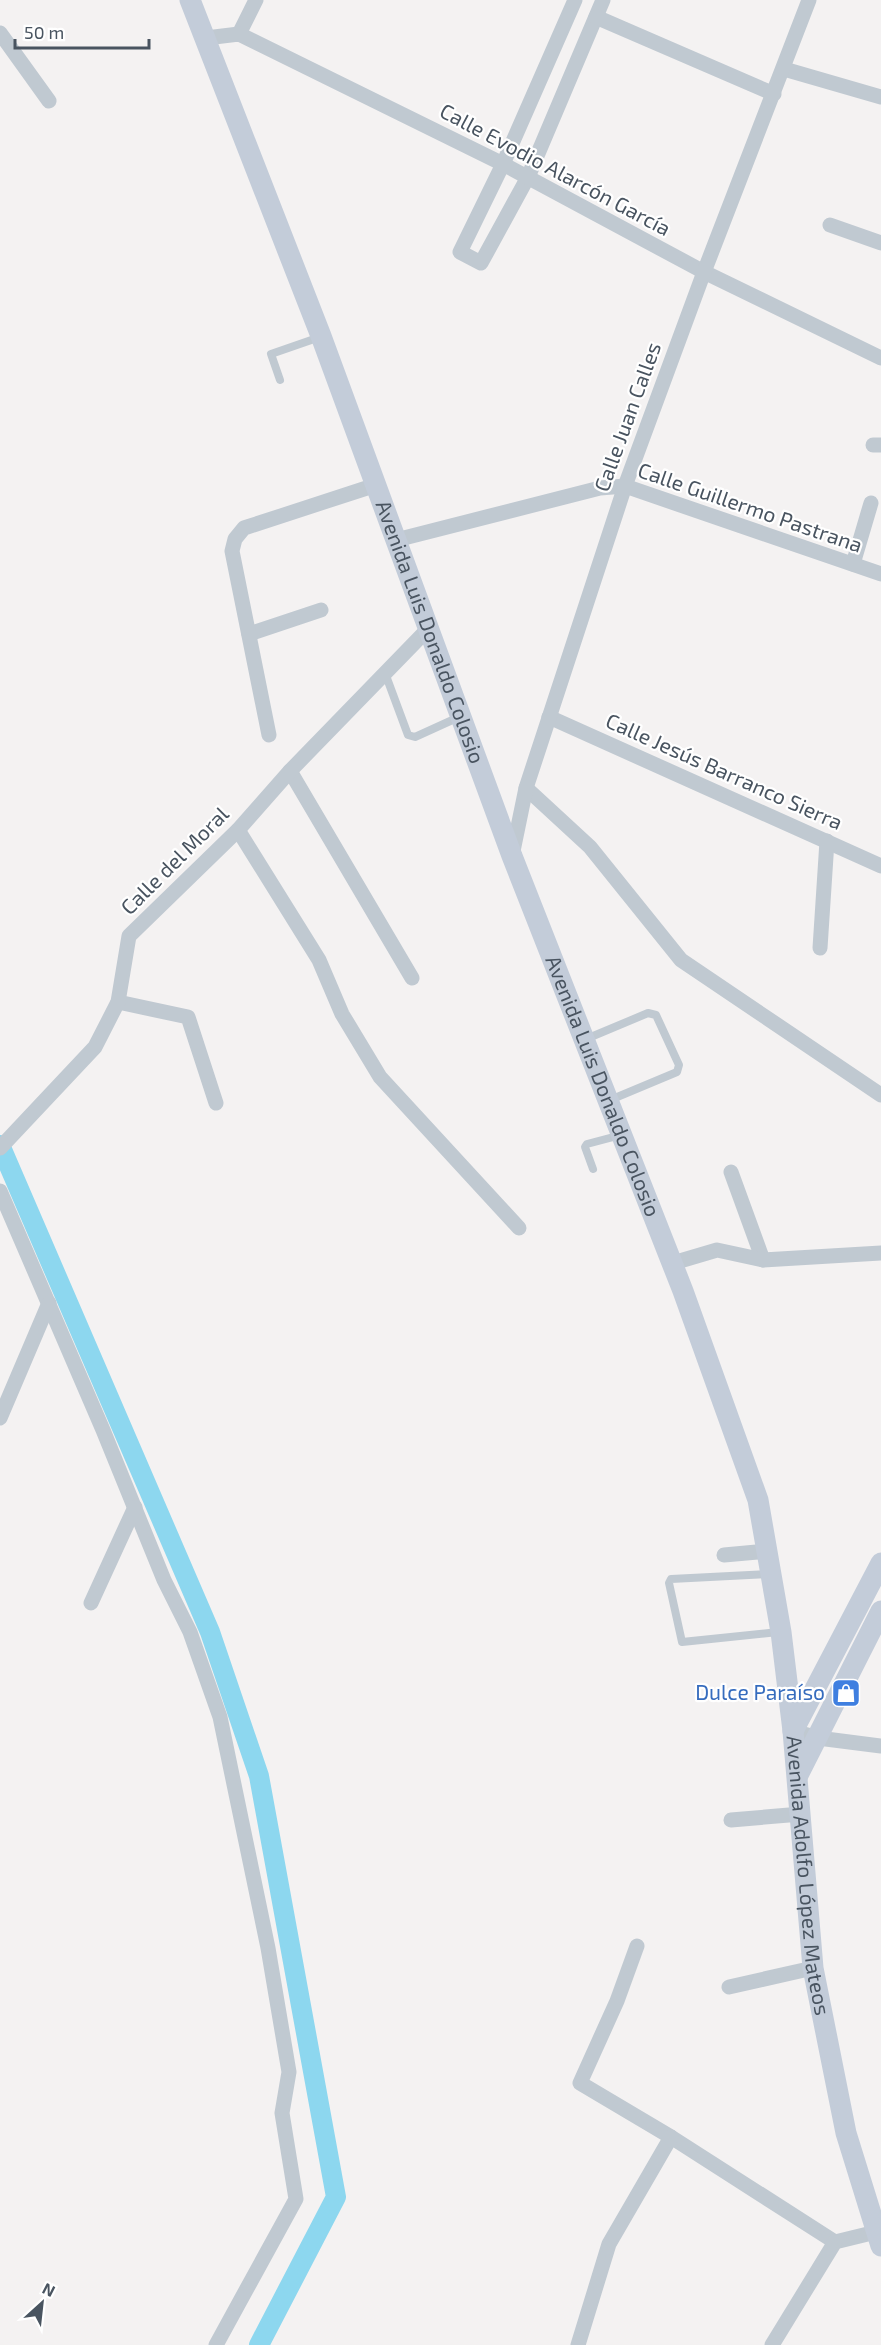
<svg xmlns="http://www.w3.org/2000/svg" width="881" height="2345" viewBox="0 0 881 2345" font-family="'Exo 2',sans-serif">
	<rect width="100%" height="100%" fill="#f4f2f2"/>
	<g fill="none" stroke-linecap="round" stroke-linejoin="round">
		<path stroke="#8dd7ef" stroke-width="20" d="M0,1145L210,1632L259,1776L336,2197L259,2345"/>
		<g stroke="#c0c9d1" stroke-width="8">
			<path d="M280,380L271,354L320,337"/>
			<path d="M385,673L408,735L415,737L459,717"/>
			<path d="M586,1039L648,1013L656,1015L679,1065L677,1072L610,1100"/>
			<path d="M593,1169L585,1147L587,1144L621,1135"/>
			<path d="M770,1574L671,1579L669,1583L682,1642L778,1632"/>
		</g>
		<g stroke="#c0c9d1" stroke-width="15">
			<path d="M575,0L503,164L460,252L481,263L528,177L603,0"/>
			<path d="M596,17L774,94"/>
			<path d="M0,33L49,101"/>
			<path d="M239,34L256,0"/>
			<path d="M206,38L239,34L503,164L704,272L881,358"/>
			<path d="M784,69L881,97"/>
			<path d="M830,225L881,243"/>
			<path d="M873,445H881"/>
			<path d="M396,540L600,488L625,486L881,574"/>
			<path d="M853,564L871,503"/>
			<path d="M249,634L321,610"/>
			<path d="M549,717L881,866"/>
			<path d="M269,735L232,551L235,539L244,528L376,485"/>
			<path d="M290,771L412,978"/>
			<path d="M526,788L590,847L681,960L881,1095"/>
			<path d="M238,830L319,960L342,1014L380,1077L519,1228"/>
			<path d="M512,856L526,788L625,486L704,272L809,0"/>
			<path d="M820,948L827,841"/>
			<path d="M118,1002L188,1017L216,1103"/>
			<path d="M0,1148L95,1047L118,1002L129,936L238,830L290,771L427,630"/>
			<path d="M731,1172L763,1260"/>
			<path d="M0,1191L103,1430L164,1580L190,1632L220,1717L268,1948L289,2072L282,2113L296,2199L216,2345"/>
			<path d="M673,1263L717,1250L763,1260L881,1253"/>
			<path d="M0,1418L49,1303"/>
			<path d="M724,1555L768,1551"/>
			<path d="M91,1603L135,1507"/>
			<path d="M793,1731L818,1738L881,1746"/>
			<path d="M731,1820L801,1814"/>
			<path d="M637,1946L617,2001L580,2083L671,2137L835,2242"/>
			<path d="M729,1987L813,1968"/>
			<path d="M578,2345L609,2244L671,2137"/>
			<path d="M772,2345L835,2242L876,2232"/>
		</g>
		<g stroke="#c3ccd9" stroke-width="21">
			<path id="s1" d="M190,0L321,336L512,856L683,1291L758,1500L781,1632L793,1731L813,1968L846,2133L881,2246"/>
			<path d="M793,1731L881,1563"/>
			<path d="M798,1775L881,1611"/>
		</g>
	</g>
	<defs>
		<g id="shop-square" transform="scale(1.5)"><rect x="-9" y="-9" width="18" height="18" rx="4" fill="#3f7fe0" stroke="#fff"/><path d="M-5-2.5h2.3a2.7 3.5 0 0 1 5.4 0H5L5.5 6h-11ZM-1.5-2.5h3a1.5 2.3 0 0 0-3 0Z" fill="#fff"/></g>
	</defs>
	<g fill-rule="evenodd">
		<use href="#shop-square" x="846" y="1693"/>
	</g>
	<g text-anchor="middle" stroke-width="4.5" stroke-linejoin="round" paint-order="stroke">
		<g font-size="21" fill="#495460" stroke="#fff">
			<text transform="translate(555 170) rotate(28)" y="7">Calle Evodio Alarcón García</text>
			<text transform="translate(628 417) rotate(-70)" y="7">Calle Juan Calles</text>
			<text transform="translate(750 508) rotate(19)" y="7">Calle Guillermo Pastrana</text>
			<text dy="7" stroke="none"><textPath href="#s1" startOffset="676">Avenida Luis Donaldo Colosio</textPath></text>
			<text transform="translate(724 772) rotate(24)" y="7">Calle Jesús Barranco Sierra</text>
			<text transform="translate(175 861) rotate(-45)" y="7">Calle del Moral</text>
			<text dy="7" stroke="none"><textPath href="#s1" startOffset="1162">Avenida Luis Donaldo Colosio</textPath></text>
			<text dy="7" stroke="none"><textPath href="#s1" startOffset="1983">Avenida Adolfo López Mateos</textPath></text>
		</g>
		<g font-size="21" fill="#366cbe" stroke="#fff" text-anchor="end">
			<text x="825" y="1700">Dulce Paraíso</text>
		</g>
	</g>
	<g transform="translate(42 2303) rotate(27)" stroke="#ffffff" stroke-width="4.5" paint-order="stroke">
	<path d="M0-4.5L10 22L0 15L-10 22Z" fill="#495460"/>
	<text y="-9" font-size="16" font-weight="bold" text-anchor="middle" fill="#495460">N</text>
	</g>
	<path d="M15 39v9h134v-9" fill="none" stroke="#495460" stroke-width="3"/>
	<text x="24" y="39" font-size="18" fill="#495460" stroke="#ffffff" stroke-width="4.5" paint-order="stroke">50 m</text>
</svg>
